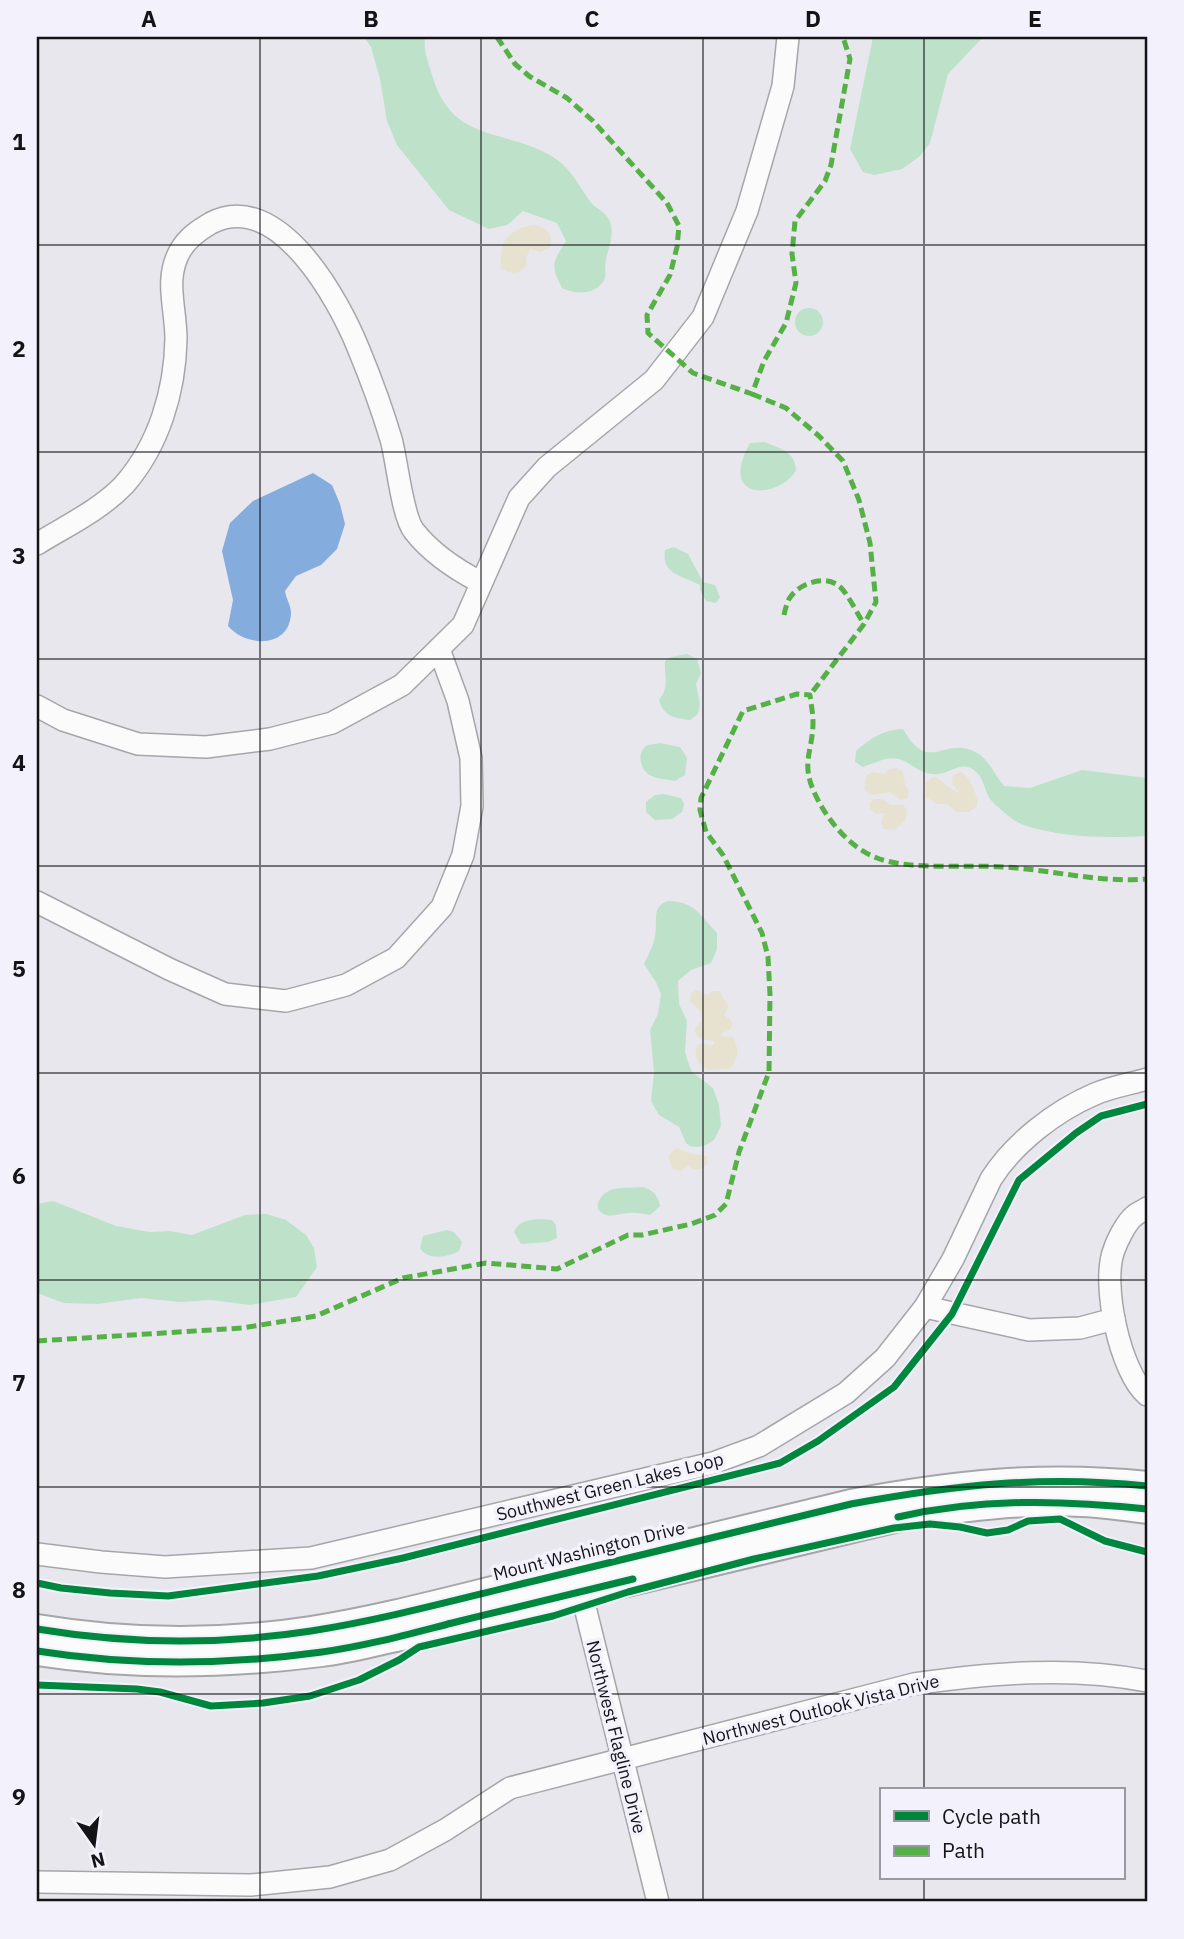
<svg xmlns="http://www.w3.org/2000/svg" width="1184" height="1939" viewBox="0 0 1184 1939" font-family="'IBM Plex Sans',sans-serif">
	<rect width="100%" height="100%" fill="#e8e7ed"/>
	<g fill="#bde2c9">
		<path d="M364,37H425C423,51 429,64 433,78C454,146 509,127 556,159C573,171 580,188 592,204C596,208 601,210 605,214C617,228 610,243 606,259C604,265 607,274 604,280C596,295 576,295 562,288C550,265 553,262 566,241L557,223L523,211L507,225L489,229L449,210L397,145L387,121L380,79L371,47Z"/>
		<path d="M873,37H983L948,74L930,143L920,156L902,169L874,175L863,172L850,149Z"/>
		<circle cx="809" cy="322" r="14"/>
		<path d="M765,442C780,449 795,451 796,470C782,498 716,504 750,443Z"/>
		<path d="M674,547L688,554L703,582L715,585L720,597L716,603L706,601L700,590V585C684,576 661,575 665,550Z"/>
		<path d="M687,654L697,659L701,673L696,684L700,704L698,714L690,720C675,718 664,717 659,700C670,686 664,677 665,661L671,657Z"/>
		<path d="M903,729C928,773 941,739 971,750C988,756 993,773 1004,786L1030,788L1082,770L1147,778V836C1108,838 1062,838 1024,825C1014,822 997,807 990,799C984,790 984,777 974,770C961,761 952,772 939,774C920,776 913,763 899,759C887,756 875,763 863,767L855,762L856,751C870,739 884,729 903,729Z"/>
		<path d="M660,743L680,747L687,758L685,775L675,781C666,779 655,779 648,774C639,767 637,750 648,745C652,744 656,744 660,743Z"/>
		<path d="M664,794L681,798L684,804L682,812L672,819L655,820L646,812V802L655,795Z"/>
		<path d="M668,901C694,901 700,915 717,933V949L711,963L691,970L678,981L679,1004L687,1021L685,1052L688,1062L692,1072L713,1088L719,1105L721,1126L714,1140L704,1146L697,1147L690,1146L686,1143L679,1127L659,1115L651,1101L654,1072L650,1030L658,1014L661,994L656,982L644,964C648,955 654,945 655,936C658,921 651,906 668,901Z"/>
		<path d="M642,1187C652,1189 658,1195 660,1206L650,1215C643,1214 636,1212 628,1213C621,1213 613,1217 606,1215C589,1209 602,1191 614,1189C623,1187 633,1188 642,1187Z"/>
		<path d="M53,1201L116,1226L150,1232L170,1231L192,1235L245,1215L266,1214L286,1220L306,1235L314,1248L317,1267L296,1297L250,1305L211,1300L180,1302L141,1298L97,1304L64,1303L37,1293V1204Z"/>
		<path d="M542,1219L552,1220L556,1225L557,1238L548,1242L521,1244L514,1232C520,1220 528,1220 542,1219Z"/>
		<path d="M447,1230L454,1232L462,1242L459,1251C447,1257 428,1261 420,1248L423,1236Z"/>
	</g>
	<g fill="#e7e2d0">
		<path d="M533,225C547,226 553,233 550,247L540,252L530,249L526,258L527,264C521,275 510,275 501,268C499,241 507,230 533,225Z"/>
		<path d="M897,768L903,772L905,785L909,790L908,798L901,800L890,792L871,795L864,790L866,776L872,772L884,774L890,769Z"/>
		<path d="M961,772C970,777 979,796 977,806L969,812H956L947,804H937L926,797L925,783L931,778L936,777L957,793L958,791C953,785 949,782 954,774Z"/>
		<path d="M874,799H882L891,805H903L907,810L905,821L894,830L884,829L881,822L885,813L876,814L870,809V802Z"/>
		<path d="M696,990L707,995L713,991H719L729,1007L724,1015L731,1020C736,1032 724,1029 721,1036L732,1037C740,1047 739,1061 729,1069L707,1070C698,1062 692,1057 698,1045L703,1043L710,1046L714,1044L713,1041C704,1040 696,1040 695,1029L702,1020L701,1012L690,1001L691,993Z"/>
		<path d="M677,1148L688,1153L707,1156L708,1163L701,1169L694,1170L688,1165L681,1171L673,1169L668,1157L673,1150Z"/>
	</g>
	<path fill="#84acdc" d="M313,473L332,485L340,504L345,524L337,549L321,565L296,576L285,591C286,598 291,606 291,613C290,648 247,648 228,626L233,600L222,551L230,523L253,501Z"/>
	<g fill="none" stroke-linecap="round" stroke-linejoin="round">
		<g stroke="#a6a6aa" stroke-width="24">
			<g id="street">
				<path d="M37,544C66,526 100,510 124,485C159,445 175,391 176,339C176,308 164,279 180,251C187,238 199,230 211,223C278,188 339,300 359,350C371,379 382,409 391,439C397,460 402,516 414,531C432,554 455,569 480,582"/>
				<path d="M37,706L63,720L138,744L206,747L270,739L332,723L402,685L463,625L519,498L547,467L654,380L703,317L747,211L783,86L788,37"/>
				<path d="M37,902L169,969L225,994L286,1001L346,985L396,958L442,907L463,855L472,806L471,758L458,701L439,649"/>
				<path d="M1147,1208C1143,1211 1137,1213 1133,1217C1126,1223 1117,1241 1114,1250C1101,1283 1120,1372 1147,1395"/>
				<path d="M925,1307L1029,1330L1080,1328L1114,1319"/>
				<path d="M37,1554L101,1562L165,1567L311,1558L713,1463L759,1446L846,1393L885,1358L925,1307L953,1259L991,1179C1014,1143 1055,1111 1095,1094C1111,1087 1130,1084 1147,1079"/>
				<path d="M578,1579L658,1902"/>
				<path d="M37,1882L251,1885L330,1877L390,1860L445,1830L510,1788L914,1684C991,1673 1071,1666 1147,1681"/>
			</g>
		</g>
		<g stroke="#a6a6aa" stroke-width="32">
			<g id="secondary">
				<path d="M37,1629C127,1644 220,1645 311,1631C387,1619 462,1598 538,1580C642,1555 747,1529 851,1504C954,1485 1042,1475 1147,1486"/>
				<path d="M37,1651C132,1666 226,1664 321,1652C348,1649 375,1641 401,1636L903,1516C962,1507 1022,1499 1082,1502C1104,1503 1126,1506 1147,1509"/>
			</g>
		</g>
		<use href="#street" stroke="#fcfbfc" stroke-width="21"/>
		<use href="#secondary" stroke="#fcfbfc" stroke-width="28"/>
		<g stroke="#55b145" stroke-width="5" stroke-dasharray="10 5" stroke-linecap="butt">
			<path d="M497,37L515,64L529,76L567,98L593,121L667,203L679,226L677,247L670,275L647,315L648,333L693,373L752,394L764,361L786,323L796,283L792,254L795,221L825,181L831,165L850,59L843,37"/>
			<path d="M752,394L786,408L819,436L843,461L859,500L870,543L876,602L864,624L810,695"/>
			<path d="M784,615C785,610 787,603 789,599C798,584 824,574 839,586C847,592 858,615 864,624"/>
			<path d="M37,1341L242,1328L316,1316L403,1278L486,1263L557,1269L628,1235H642L691,1224L715,1215L726,1204L739,1152L769,1072L770,995L768,957L762,933L723,855L706,832L700,810L701,798L743,711L797,694L810,695C811,704 813,713 813,722C813,752 800,762 815,794C827,820 850,848 877,858C912,871 967,864 1004,867C1053,870 1099,883 1147,879"/>
		</g>
		<g stroke="#f3f2fc" stroke-width="11">
			<g id="cycleway">
				<path d="M898,1517C981,1498 1063,1500 1147,1509"/>
				<path d="M37,1583L61,1588L110,1593L168,1596L318,1576L403,1558L780,1463L818,1441L894,1387L952,1314L1019,1180L1076,1133L1101,1116L1147,1104"/>
				<path d="M37,1629C127,1644 220,1645 311,1631C387,1619 462,1598 538,1580C642,1555 747,1529 851,1504C954,1485 1042,1475 1147,1486"/>
				<path d="M37,1651C132,1666 227,1665 322,1652C366,1646 409,1634 452,1623C512,1608 572,1594 633,1579"/>
				<path d="M37,1685L137,1689L160,1692L211,1706L263,1703L310,1696L359,1680L399,1660L419,1647L553,1616L628,1592L754,1559L894,1528L930,1524L960,1527L987,1533L1008,1530L1028,1521L1060,1519L1105,1541L1147,1552"/>
			</g>
		</g>
		<use href="#cycleway" stroke="#00873e" stroke-width="7"/>
	</g>
	<path fill="none" stroke="#141417" stroke-width="2" stroke-opacity="0.55" d="M260,37V1902M481,37V1902M703,37V1902M924,37V1790M37,245H1147M37,452H1147M37,659H1147M37,866H1147M37,1073H1147M37,1280H1147M37,1487H1147M37,1694H1147M924,1878V1902"/>
	<g text-anchor="middle" stroke-width="7" stroke-linejoin="round" paint-order="stroke">
		<g font-size="18" fill="#141417" stroke="#f3f2fc">
			<text transform="translate(610 1487) rotate(-14)" y="6">Southwest Green Lakes Loop</text>
			<text transform="translate(589 1551) rotate(-14)" y="6">Mount Washington Drive</text>
			<text transform="translate(821 1710) rotate(-14)" y="6">Northwest Outlook Vista Drive</text>
			<text transform="translate(616 1737) rotate(76)" y="6">Northwest Flagline Drive</text>
		</g>
	</g>
	<rect width="1184" height="1939" fill="none" stroke="#f3f2fc" stroke-width="77"/>
	<rect x="880" y="1788" width="245" height="91" fill="#f3f2fc" stroke="#9a99a0" stroke-width="2"/>
	<rect x="894" y="1811" width="35" height="10" fill="#00873e" stroke="#9a99a0" stroke-width="2"/>
	<text x="942" y="1824" font-size="21" fill="#141417">Cycle path</text>
	<rect x="894" y="1846" width="35" height="10" fill="#55b145" stroke="#9a99a0" stroke-width="2"/>
	<text x="942" y="1858" font-size="21" fill="#141417">Path</text>
	<g transform="translate(94 1844) rotate(166)" stroke="#f3f2fc" stroke-width="5" paint-order="stroke">
	<path d="M0-5L12 26L0 18L-12 26Z" fill="#141417"/>
	<text y="-10" font-size="19" font-weight="bold" text-anchor="middle" fill="#141417">N</text>
	</g>
	<rect x="38" y="38" width="1108" height="1862" fill="none" stroke="#141417" stroke-width="2.5"/>
	<g font-size="23" text-anchor="middle" font-weight="bold" fill="#141417">
		<text x="149" y="27">A</text>
		<text x="371" y="27">B</text>
		<text x="592" y="27">C</text>
		<text x="813" y="27">D</text>
		<text x="1035" y="27">E</text>
		<text x="19" y="150">1</text>
		<text x="19" y="357">2</text>
		<text x="19" y="564">3</text>
		<text x="19" y="771">4</text>
		<text x="19" y="977">5</text>
		<text x="19" y="1184">6</text>
		<text x="19" y="1391">7</text>
		<text x="19" y="1598">8</text>
		<text x="19" y="1805">9</text>
	</g>
</svg>
